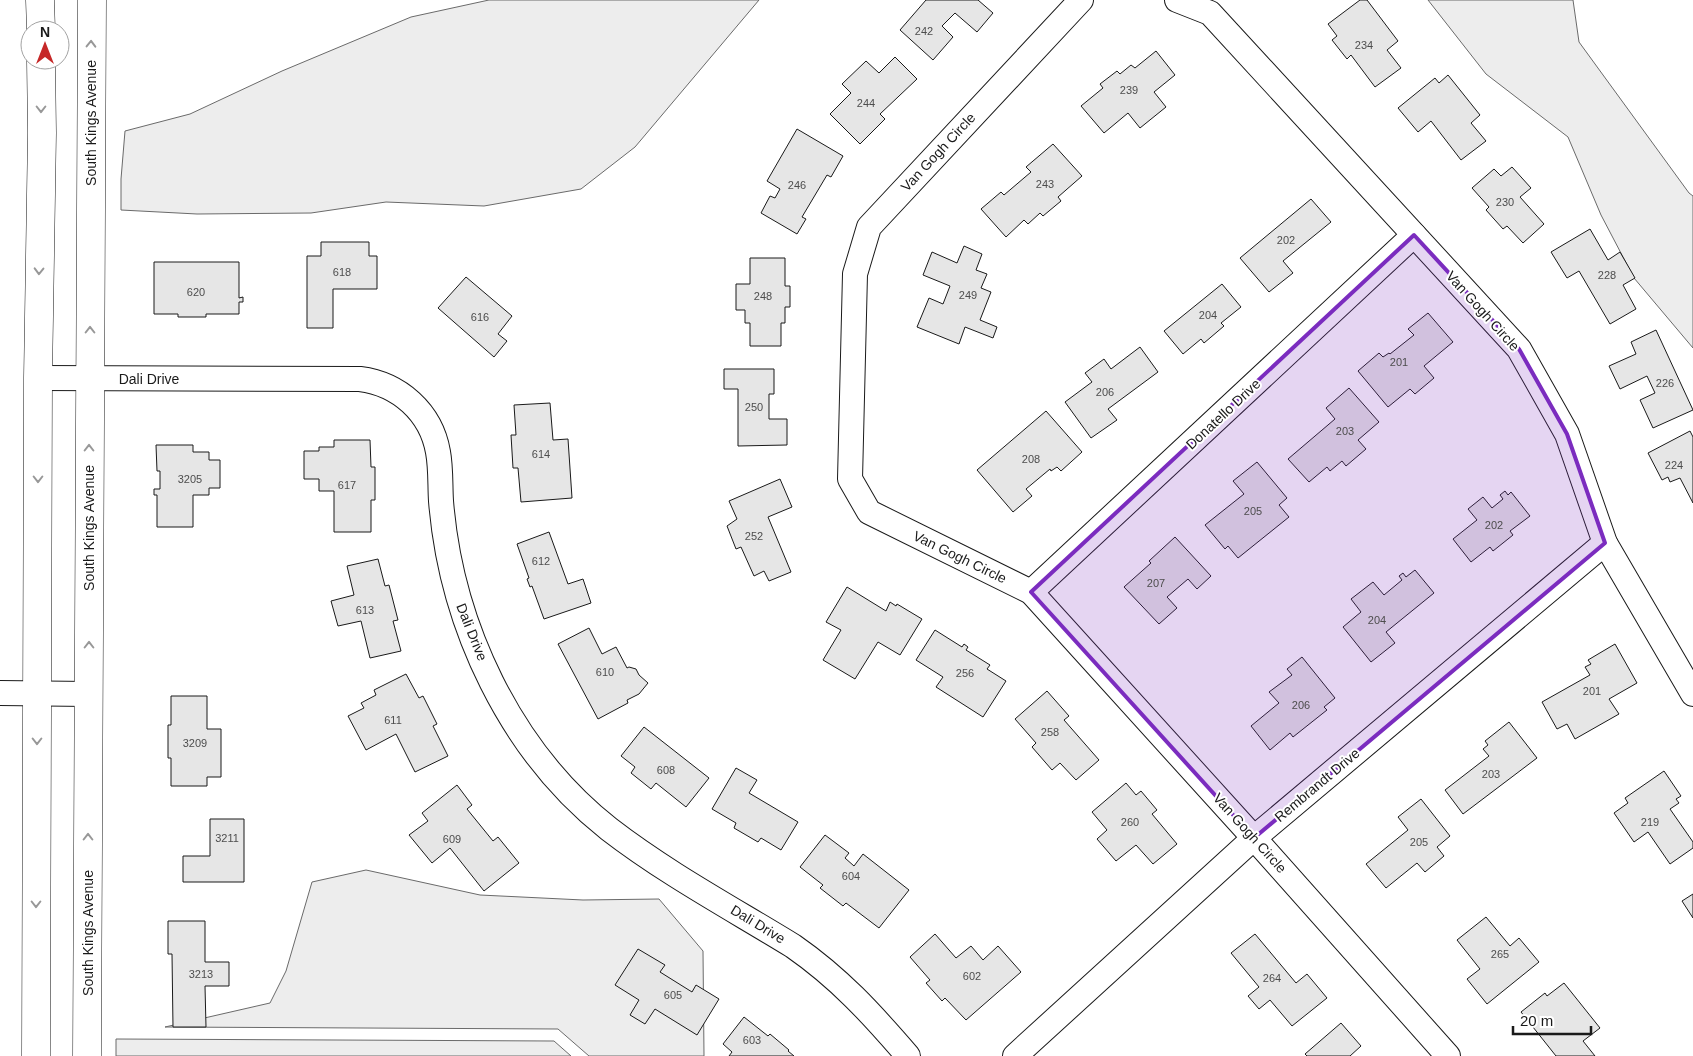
<svg xmlns="http://www.w3.org/2000/svg" width="1693" height="1056" viewBox="0 0 1693 1056" font-family="Arial,sans-serif">
	<rect width="100%" height="100%" fill="#fff"/>
	<g fill="#ededed" stroke="#6a6a6a">
		<path d="M489,0H759L635,147L581,189L484,206L386,202L311,213L197,214L121,210V179L125,131L190,114L282,71L411,17Z"/>
		<path d="M1428,0H1573L1579,42L1689,193L1693,196V348L1634,278L1601,215L1568,137L1486,74Z"/>
		<path d="M366,870L480,895L583,900L659,899L703,951L704,1056H589L558,1029L165,1027L270,1003L286,971L312,882Z"/>
		<path d="M116,1039L554,1041L571,1056H116Z"/>
	</g>
	<g fill="#e6e6e6" stroke="#1a1a1a">
		<path d="M926,0H978L993,13L977,32L955,13L942,26L953,37L933,60L900,30Z"/>
		<path d="M1360,0H1367L1398,41L1387,50L1401,68L1375,87L1351,55L1347,59L1332,40L1337,36L1328,24Z"/>
		<path d="M1156,51L1175,75L1154,92L1166,107L1140,128L1128,113L1104,133L1081,106L1103,88L1100,84L1117,71L1120,74L1131,65L1135,68Z"/>
		<path d="M895,57L917,79L880,114L885,119L860,144L830,114L851,93L842,84L866,61L879,73Z"/>
		<path d="M1448,75L1480,115L1471,123L1486,141L1461,160L1431,121L1418,132L1398,108L1435,78L1439,83Z"/>
		<path d="M797,129L843,156L831,177L827,175L802,217L806,219L797,234L761,213L770,196L775,198L780,189L767,181Z"/>
		<path d="M1053,144L1082,176L1058,197L1061,201L1043,216L1040,213L1028,224L1024,220L1006,237L981,209L1001,192L1004,195L1031,172L1026,167Z"/>
		<path d="M1512,167L1531,188L1520,197L1544,224L1523,243L1507,226L1503,229L1486,210L1489,207L1472,188L1494,169L1501,176Z"/>
		<path d="M1311,199L1331,222L1283,261L1293,273L1269,292L1240,258Z"/>
		<path d="M1590,229L1608,260L1620,252L1635,278L1623,285L1636,309L1610,324L1579,271L1567,278L1551,252Z"/>
		<path d="M321,242H369V256H377V289H333V328H307V256H321Z"/>
		<path d="M964,246L982,254L976,270L987,274L981,288L991,292L980,320L997,327L993,338L965,327L959,344L917,327L929,298L943,304L950,286L923,275L932,252L957,263Z"/>
		<path d="M750,258H785V286H790V307H785V323H781V346H750V323H745V310H736V284H750Z"/>
		<path d="M154,262H239V298L243,297V302H239V314H206V317H178V314H154Z"/>
		<path d="M466,277L512,316L498,334L507,341L494,357L438,308Z"/>
		<path d="M1222,284L1241,307L1221,323L1224,326L1204,343L1201,339L1183,354L1164,331Z"/>
		<path d="M1428,313L1453,342L1424,366L1434,378L1415,394L1410,389L1388,407L1358,371L1379,353L1383,357L1389,353L1390,354L1414,335L1408,329Z"/>
		<path d="M1656,330L1693,410L1653,428L1640,400L1655,393L1647,376L1620,389L1609,366L1636,354L1631,342Z"/>
		<path d="M1140,347L1158,372L1108,409L1117,420L1091,438L1065,402L1092,382L1085,373L1104,359L1111,369Z"/>
		<path d="M724,369H774V394H769V419H787V445L738,446V389H724Z"/>
		<path d="M1349,388L1379,422L1358,440L1366,449L1346,466L1342,461L1330,471L1327,467L1309,482L1288,459L1335,419L1326,408Z"/>
		<path d="M550,403L553,440L568,439L572,498L521,502L518,468H513L511,435H516L514,405Z"/>
		<path d="M1046,411L1082,452L1061,471L1057,467L1051,471L1050,469L1026,489L1032,496L1013,512L977,470Z"/>
		<path d="M1690,431L1693,437V503L1680,478L1670,482L1668,477L1662,480L1648,453Z"/>
		<path d="M334,440H370L371,467H375V500H371V532H334V491H319V479H304V451H319V447H334Z"/>
		<path d="M156,445H193V452H209V460H220V488H209V495H193V527H157V495H154V489H160V471H157Z"/>
		<path d="M1257,462L1287,498L1279,505L1289,517L1238,558L1228,546L1225,549L1205,525L1244,494L1233,481Z"/>
		<path d="M780,479L792,507L768,517L791,572L769,581L764,571L754,576L741,547L736,549L727,526L737,519L729,501Z"/>
		<path d="M1505,491L1508,495L1511,492L1530,516L1510,531L1513,535L1493,551L1490,547L1471,562L1453,539L1477,520L1468,509L1483,497L1492,508L1503,499L1500,495Z"/>
		<path d="M549,532L568,584L583,579L591,603L544,619L532,586L530,587L527,579L529,578L517,544Z"/>
		<path d="M1175,537L1211,576L1197,589L1188,579L1167,597L1177,608L1159,624L1124,587L1151,563L1149,561Z"/>
		<path d="M378,559L385,586L389,585L398,620L393,621L401,651L370,658L361,621L338,626L331,601L354,595L347,566Z"/>
		<path d="M1415,570L1434,593L1386,632L1395,643L1371,662L1343,627L1361,612L1351,599L1373,582L1384,595L1402,580L1399,576L1403,573L1406,577Z"/>
		<path d="M847,587L886,611L890,602L896,606L897,604L922,619L900,655L878,642L855,679L823,660L841,630L826,622Z"/>
		<path d="M589,628L602,654L616,647L627,668L629,667L636,669L639,675L648,683L639,694L627,700L628,703L598,719L558,644Z"/>
		<path d="M935,630L962,647L964,644L968,647L966,650L990,665L987,669L1006,681L983,717L936,687L943,677L916,660Z"/>
		<path d="M1615,644L1637,683L1609,699L1619,714L1575,739L1567,724L1557,729L1542,702L1590,675L1585,667L1591,664L1588,660Z"/>
		<path d="M1302,657L1335,698L1324,707L1327,710L1293,737L1290,733L1270,750L1251,726L1279,703L1269,692L1292,675L1287,669Z"/>
		<path d="M406,674L419,698L423,696L437,724L433,726L448,756L415,772L396,734L366,750L348,716L364,708L361,703L376,695L374,690Z"/>
		<path d="M1047,691L1069,716L1064,720L1099,760L1076,780L1060,763L1052,770L1032,747L1036,743L1015,719Z"/>
		<path d="M171,696H207V729H221V777H207V786H171V758H168V725H171Z"/>
		<path d="M1509,722L1537,758L1463,814L1445,790L1489,756L1483,749L1488,745L1485,741Z"/>
		<path d="M644,727L709,778L686,807L656,783L651,789L631,773L635,767L621,756Z"/>
		<path d="M736,768L757,780L749,793L798,822L781,850L761,838L758,842L734,828L736,823L712,809Z"/>
		<path d="M1664,771L1681,796L1676,799L1679,803L1670,809L1693,842V848L1670,864L1648,832L1634,842L1614,813L1628,803L1625,798Z"/>
		<path d="M1126,783L1136,795L1141,791L1157,810L1152,814L1177,844L1153,864L1136,845L1116,861L1097,839L1107,830L1092,812Z"/>
		<path d="M457,785L472,805L467,809L493,841L498,837L519,863L484,891L450,848L432,863L409,835L428,821L422,813Z"/>
		<path d="M1421,799L1450,836L1437,847L1444,856L1425,872L1417,863L1386,888L1366,864L1408,830L1398,817Z"/>
		<path d="M210,819H244V882H183V856H210Z"/>
		<path d="M825,835L849,853L845,858L854,866L863,854L909,890L879,928L846,903L843,906L820,888L823,885L800,867Z"/>
		<path d="M1693,894V918L1682,901Z"/>
		<path d="M1486,917L1510,946L1519,938L1539,962L1487,1004L1467,979L1480,969L1457,940Z"/>
		<path d="M168,921H205V962H229V986H205L206,1027H173L172,954H168Z"/>
		<path d="M935,934L956,958L971,946L983,960L998,946L1021,972L966,1020L945,998L942,1001L926,983L930,980L910,957Z"/>
		<path d="M1255,934L1296,983L1307,974L1327,998L1292,1026L1270,1000L1259,1009L1248,996L1259,987L1231,953Z"/>
		<path d="M638,949L665,965L660,972L692,992L696,985L719,999L697,1035L655,1009L645,1024L630,1015L639,1000L615,985Z"/>
		<path d="M1564,983L1600,1028L1583,1041L1595,1056H1556L1521,1012L1545,993L1547,996Z"/>
		<path d="M744,1017L768,1036L770,1034L789,1050L788,1051L794,1056H729L732,1052L723,1044Z"/>
		<path d="M1341,1023L1361,1046L1350,1056H1307L1305,1054Z"/>
	</g>
	<g fill="none" stroke-linecap="round" stroke-linejoin="round">
		<g stroke="#1a1a1a" stroke-width="26">
			<g id="street">
				<path d="M1081,0L869,227L855,274L850,479L869,512L1031,592L1254,838L1448,1056"/>
				<path d="M1177,0L1210,13L1519,349L1567,434L1605,543L1693,694"/>
				<path d="M38,378L360,379C399,384 431,412 438,452C441,468 440,485 441,501C451,625 510,751 609,829C666,873 731,908 793,946C839,978 871,1013 908,1056"/>
				<path d="M1031,592L1414,235"/>
				<path d="M0,693L89,694"/>
				<path d="M1015,1056L1254,838L1605,543"/>
			</g>
		</g>
		<g stroke="#1a1a1a" stroke-width="29">
			<g id="secondary">
				<path d="M40,0L41,30"/>
				<path d="M36,1056L38,378L42,133L41,60"/>
				<path d="M87,1056L92,0"/>
			</g>
		</g>
		<use href="#street" stroke="#fff" stroke-width="24"/>
		<use href="#secondary" stroke="#fff" stroke-width="28"/>
	</g>
	<defs><path id="oneway-chevron" d="M-2-3.5L2.5 0L-2 3.5" fill="none" stroke-width="1.6" stroke-linecap="round" stroke-linejoin="round" transform="scale(1.25)"/></defs>
	<g stroke="#989898">
		<use href="#oneway-chevron" transform="translate(91 44) rotate(-89)"/>
		<use href="#oneway-chevron" transform="translate(41 109) rotate(90)"/>
		<use href="#oneway-chevron" transform="translate(39 271) rotate(91)"/>
		<use href="#oneway-chevron" transform="translate(90 330) rotate(-90)"/>
		<use href="#oneway-chevron" transform="translate(89 448) rotate(-90)"/>
		<use href="#oneway-chevron" transform="translate(38 479) rotate(90)"/>
		<use href="#oneway-chevron" transform="translate(89 645) rotate(-90)"/>
		<use href="#oneway-chevron" transform="translate(37 741) rotate(90)"/>
		<use href="#oneway-chevron" transform="translate(88 837) rotate(-90)"/>
		<use href="#oneway-chevron" transform="translate(36 904) rotate(90)"/>
	</g>
	<path fill="#7b2cbf" fill-opacity="0.2" stroke="#7b2cbf" stroke-width="4" stroke-linejoin="round" d="M1414,235L1519,349L1567,434L1605,543L1254,838L1031,592Z"/>
	<g text-anchor="middle" stroke-width="4" stroke-linejoin="round" paint-order="stroke">
		<g font-size="11" fill="#4d4d4d">
			<text x="924" y="35">242</text>
			<text x="1364" y="49">234</text>
			<text x="1129" y="94">239</text>
			<text x="866" y="107">244</text>
			<text x="1045" y="188">243</text>
			<text x="797" y="189">246</text>
			<text x="1505" y="206">230</text>
			<text x="1286" y="244">202</text>
			<text x="342" y="276">618</text>
			<text x="1607" y="279">228</text>
			<text x="196" y="296">620</text>
			<text x="968" y="299">249</text>
			<text x="763" y="300">248</text>
			<text x="1208" y="319">204</text>
			<text x="480" y="321">616</text>
			<text x="1399" y="366">201</text>
			<text x="1665" y="387">226</text>
			<text x="1105" y="396">206</text>
			<text x="754" y="411">250</text>
			<text x="1345" y="435">203</text>
			<text x="541" y="458">614</text>
			<text x="1031" y="463">208</text>
			<text x="1674" y="469">224</text>
			<text x="190" y="483">3205</text>
			<text x="347" y="489">617</text>
			<text x="1253" y="515">205</text>
			<text x="1494" y="529">202</text>
			<text x="754" y="540">252</text>
			<text x="541" y="565">612</text>
			<text x="1156" y="587">207</text>
			<text x="365" y="614">613</text>
			<text x="1377" y="624">204</text>
			<text x="605" y="676">610</text>
			<text x="965" y="677">256</text>
			<text x="1592" y="695">201</text>
			<text x="1301" y="709">206</text>
			<text x="393" y="724">611</text>
			<text x="1050" y="736">258</text>
			<text x="195" y="747">3209</text>
			<text x="666" y="774">608</text>
			<text x="1491" y="778">203</text>
			<text x="1130" y="826">260</text>
			<text x="1650" y="826">219</text>
			<text x="227" y="842">3211</text>
			<text x="452" y="843">609</text>
			<text x="1419" y="846">205</text>
			<text x="851" y="880">604</text>
			<text x="1500" y="958">265</text>
			<text x="201" y="978">3213</text>
			<text x="972" y="980">602</text>
			<text x="1272" y="982">264</text>
			<text x="673" y="999">605</text>
			<text x="752" y="1044">603</text>
		</g>
		<g font-size="14" fill="#1a1a1a" stroke="#fff">
			<text transform="translate(91 123) rotate(-90)" y="5">South Kings Avenue</text>
			<text transform="translate(938 152) rotate(-47)" y="5">Van Gogh Circle</text>
			<text transform="translate(1483 311) rotate(48)" y="5">Van Gogh Circle</text>
			<text x="149" y="384">Dali Drive</text>
			<text transform="translate(1223 414) rotate(-43)" y="5">Donatello Drive</text>
			<text transform="translate(89 528) rotate(-90)" y="5">South Kings Avenue</text>
			<text transform="translate(960 557) rotate(26)" y="5">Van Gogh Circle</text>
			<text transform="translate(472 632) rotate(68)" y="5">Dali Drive</text>
			<text transform="translate(1317 785) rotate(-40)" y="5">Rembrandt Drive</text>
			<text transform="translate(1250 833) rotate(48)" y="5">Van Gogh Circle</text>
			<text transform="translate(758 924) rotate(31)" y="5">Dali Drive</text>
			<text transform="translate(88 933) rotate(-90)" y="5">South Kings Avenue</text>
		</g>
	</g>
	<g transform="translate(45 45)"><circle r="24" fill="#ffffff" stroke="#a3a3a3"/>
	<path d="M0-4L9 19L0 12L-9 19Z" fill="#c62828"/>
	<text y="-8" font-size="14" font-weight="bold" text-anchor="middle" fill="#1a1a1a">N</text>
	</g>
	<path d="M1513 1026v8h78v-8" fill="none" stroke="#1a1a1a" stroke-width="2.5"/>
	<text x="1520" y="1026" font-size="15" fill="#1a1a1a" stroke="#ffffff" stroke-width="4" paint-order="stroke">20 m</text>
</svg>
